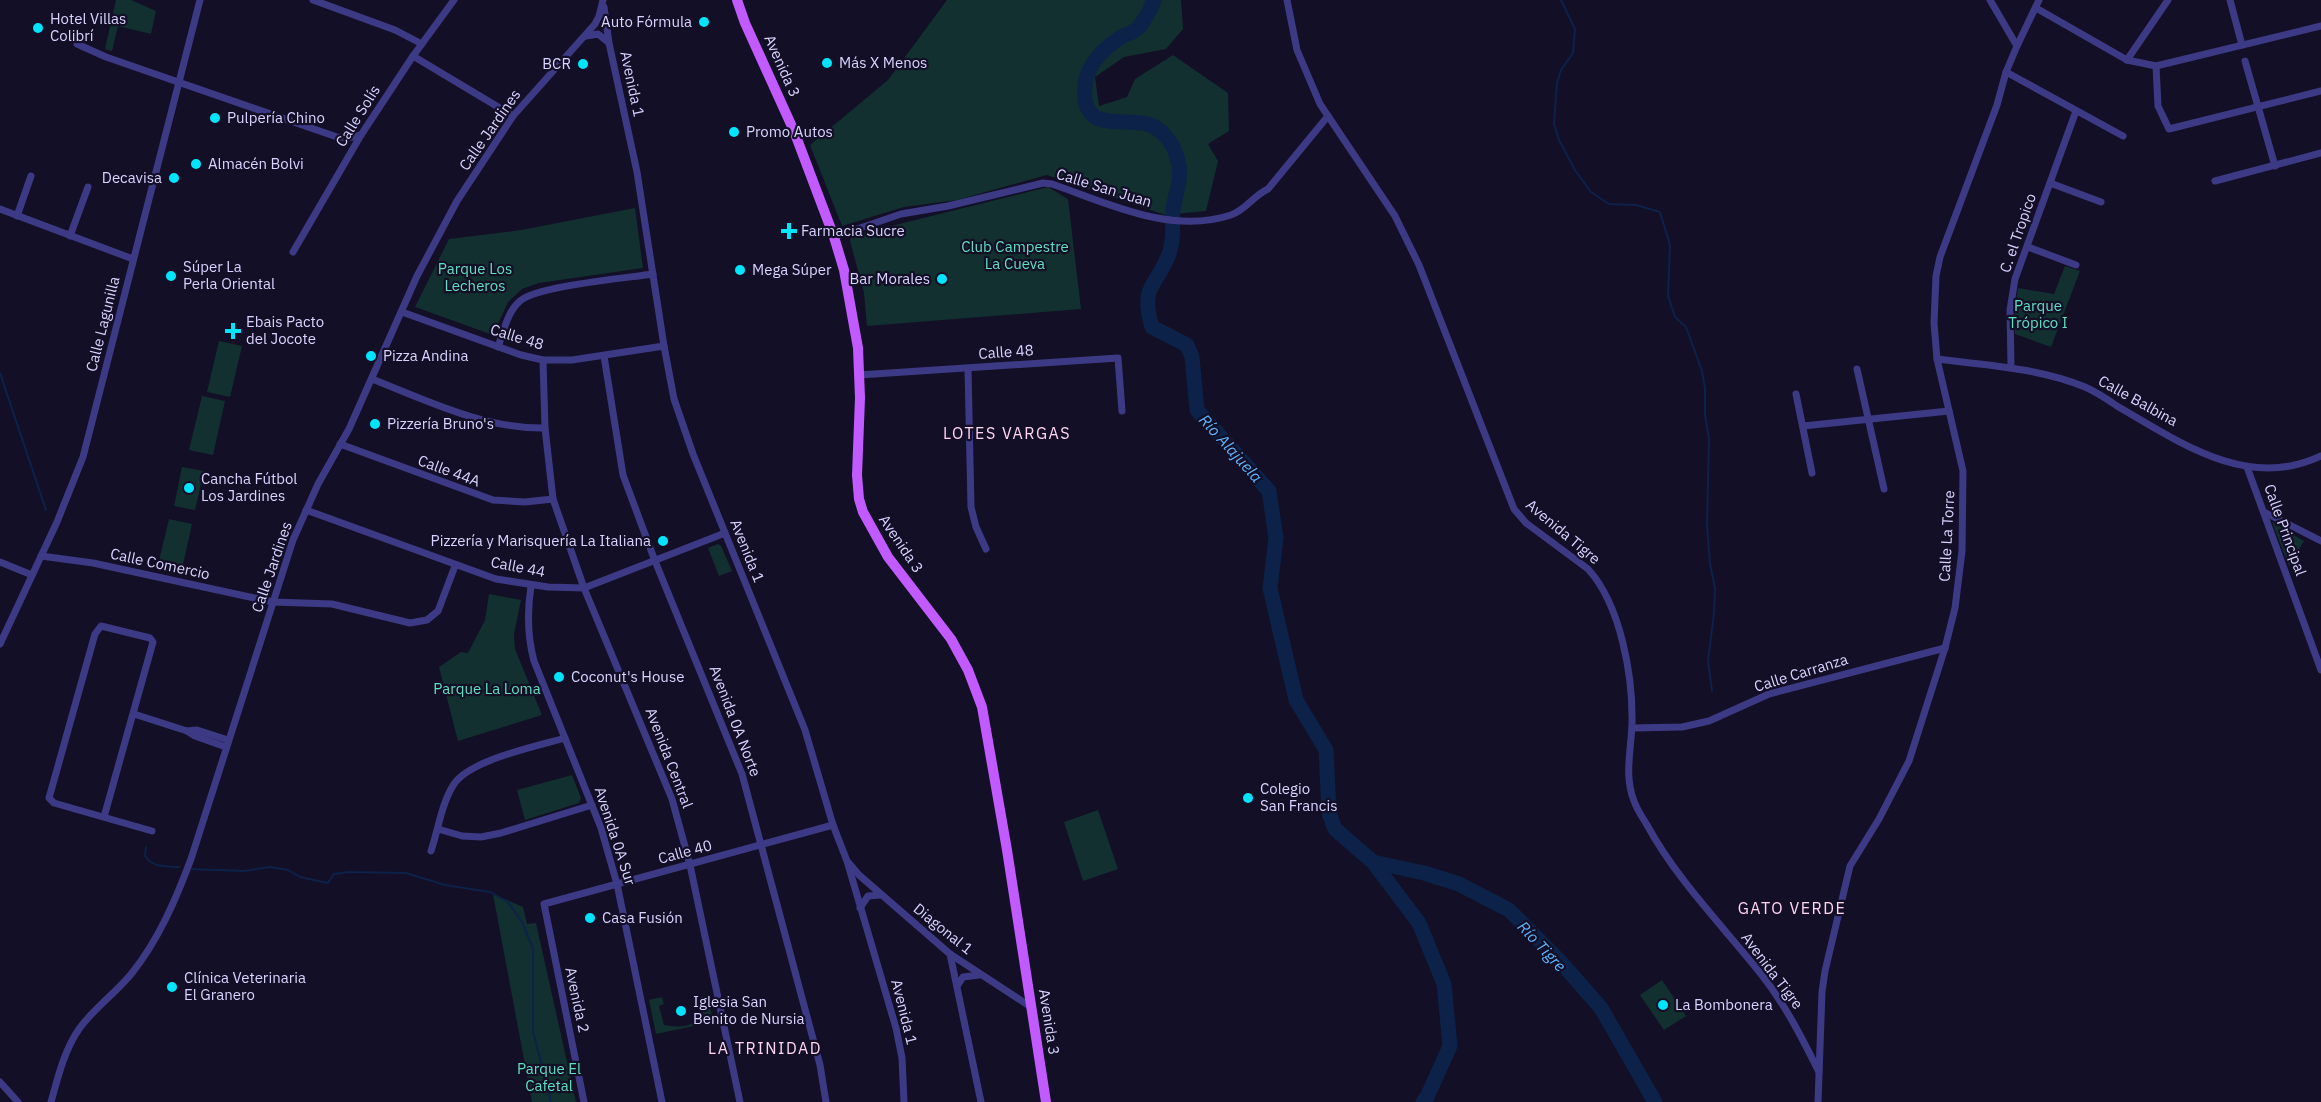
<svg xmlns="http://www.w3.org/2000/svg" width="2321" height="1102" viewBox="0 0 2321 1102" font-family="'IBM Plex Sans',sans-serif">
	<rect width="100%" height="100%" fill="#130f26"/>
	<g fill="#12302f">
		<path d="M116,0H131L156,11L151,34L118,26L112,51L105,49Z"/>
		<path d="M947,0H1181L1183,29L1166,49L1124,57L1095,77L1099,106L1127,97L1135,79L1173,55L1228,93L1229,131L1208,144L1218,161L1206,211L1165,215L1047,175L957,200L904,207L842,226L810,145L888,80Z"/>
		<path d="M1048,187L1068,199L1081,309L867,326L864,293L850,241L851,236Z"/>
		<path d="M635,208L643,268L539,283L522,289L508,302L493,335L415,307L449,239L521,230Z"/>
		<path d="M2065,266L2080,271L2051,347L2015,334L2014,317L2018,288L2054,294Z"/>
		<path d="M219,341L242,346L230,397L207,392Z"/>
		<path d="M202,396L225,401L213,455L189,450Z"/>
		<path d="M182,467L204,471L195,510L174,506Z"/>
		<path d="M169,519L192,524L182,569L158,565Z"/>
		<path d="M2272,522L2304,541L2289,566Z"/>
		<path d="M718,544L721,546L732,571L719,576L708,548Z"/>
		<path d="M489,594L521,600L514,634L515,649L542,715L458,741L439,667L461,652L468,653L485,620Z"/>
		<path d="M572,775L581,798L579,803L525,820L517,790Z"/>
		<path d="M1098,810L1118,869L1083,881L1064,822Z"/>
		<path d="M493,894L523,907L527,924L536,923L576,1102H532Z"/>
		<path d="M1662,980L1686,1016L1664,1030L1640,995Z"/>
		<path d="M708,995L713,1022L656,1034L649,1000L662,997L664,1004L659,1006L664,1025C680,1028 691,1027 703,1016L700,997Z"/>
	</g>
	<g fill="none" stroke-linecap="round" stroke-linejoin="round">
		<g stroke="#0c2248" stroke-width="2">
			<path d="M1561,0L1575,29L1573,53L1561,70L1557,83L1554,124L1559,140L1575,170L1591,192L1609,204L1636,205L1660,212L1670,245L1668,296L1675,317L1686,327L1702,371L1705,388V415L1709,439L1707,525L1710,564L1715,588L1714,613L1708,661L1712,691"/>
			<path d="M0,373L46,510"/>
			<path d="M146,847L145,856C153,868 166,866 179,867"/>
			<path d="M192,869L244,871L270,867L288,870L300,877L328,883L334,874L348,872L406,873L445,885L490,892L508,902L522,922L533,948V1031L551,1102"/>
		</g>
		<g stroke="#0c2248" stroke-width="15">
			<path d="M1154,0C1150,10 1145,20 1138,28C1133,33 1124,35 1118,39C1102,50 1087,66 1085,86C1081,131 1116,119 1143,123C1162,126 1174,144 1178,161C1183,179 1175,193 1173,210C1172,225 1174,237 1170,251C1158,287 1139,283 1152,327L1187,345L1192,357L1197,410L1269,491L1276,538L1270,588L1296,700L1326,750L1329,813L1335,829L1373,862L1419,923L1444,984L1450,1046L1427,1097L1423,1102"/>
			<path d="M1373,862L1424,873L1459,884L1509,910L1558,959L1601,1008L1655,1102"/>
		</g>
		<g stroke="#3d3a85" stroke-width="7">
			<path d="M313,0L395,30L422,44"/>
			<path d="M1287,0L1297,50L1320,104L1395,216L1419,265L1514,509L1526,523L1588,569C1621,605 1633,677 1632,724C1631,751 1624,776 1634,801C1637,810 1643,818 1647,825C1677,880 1722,925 1761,974C1785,1004 1802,1038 1819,1072"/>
			<path d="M2230,0L2242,45"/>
			<path d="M604,7L609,43L637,172L664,346L674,399L693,454L805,730L833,825L847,861L896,1028L902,1058L904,1102"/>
			<path d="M2036,8L2127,60L2168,0"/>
			<path d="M586,36L598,34L608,42"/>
			<path d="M77,44L106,57L337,137L348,138L361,135"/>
			<path d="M2017,46L2039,0"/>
			<path d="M413,56L513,116"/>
			<path d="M2127,60L2156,66L2321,26"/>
			<path d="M2245,61L2275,166"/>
			<path d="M2156,66L2158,106L2169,129L2321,91"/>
			<path d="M2006,72L2123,136"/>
			<path d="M2215,181L2321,153"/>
			<path d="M2050,183L2101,202"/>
			<path d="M0,209L133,259"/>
			<path d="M17,216L31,176"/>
			<path d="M70,236L88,187"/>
			<path d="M834,237L901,214L948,206L1043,183L1052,184C1107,203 1171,235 1231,215C1246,210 1254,195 1268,189L1328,116"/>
			<path d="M2028,247L2076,265"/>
			<path d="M293,252L361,135L413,56L454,0"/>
			<path d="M402,312L521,355L543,360H572L664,346"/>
			<path d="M498,347C504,331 507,312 520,301C536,286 627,278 653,274"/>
			<path d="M604,356L623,475L655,561L742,774L820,1065L826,1102"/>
			<path d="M1937,359C1986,365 2039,368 2085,387C2096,392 2107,399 2117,406C2179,442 2248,491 2321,456"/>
			<path d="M543,360L545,428L553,499L584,588L672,799L690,865L740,1102"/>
			<path d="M2011,367L2010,310L2015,279L2076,111"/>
			<path d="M968,369L971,507L976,527L986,549"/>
			<path d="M1857,369L1884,489"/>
			<path d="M859,375L1118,358L1122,411"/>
			<path d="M372,379C428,401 484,429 545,428"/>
			<path d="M1796,394L1812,473"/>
			<path d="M1803,426L1949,411"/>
			<path d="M340,444L493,500L525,502L553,499"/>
			<path d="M2247,467L2321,670"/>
			<path d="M306,510L496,579L548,587L584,588L725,533"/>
			<path d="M2264,512L2321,541"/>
			<path d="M41,556L93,563L273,602L332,604L410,623L427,620L438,611L455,566"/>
			<path d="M0,562L32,575"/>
			<path d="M531,586C527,612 527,635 534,661L601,828L617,884L662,1102"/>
			<path d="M0,644L57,522L83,457L200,0"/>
			<path d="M134,714L187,731L195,736L226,747"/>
			<path d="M1632,728L1682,727L1709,721L1769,694L1945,648"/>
			<path d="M187,731L197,730L228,740"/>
			<path d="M104,817L153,642L150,638L101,626L95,634L49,798L54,803L152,831"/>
			<path d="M438,829L462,836L481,837L501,833L592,805"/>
			<path d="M431,851C438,830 442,802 454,784C470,760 537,746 565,738"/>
			<path d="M848,862L859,875L950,954L1031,1007"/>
			<path d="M860,908L868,896L881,895"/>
			<path d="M950,954L981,1102"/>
			<path d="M957,986L963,977L979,975"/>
			<path d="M0,1082L18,1102"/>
			<path d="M51,1102C58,1077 64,1051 79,1029C94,1008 116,993 132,973C159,939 176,899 191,859L293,540L318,484L349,429L417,276L457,201L513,116L595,24L599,16L603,0"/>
			<path d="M584,1102L544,904L833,825"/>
			<path d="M1818,1102L1822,992L1825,971L1850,866L1879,819L1909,761L1945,648L1955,608L1962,551L1963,471L1937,359L1934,323L1936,276L1940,257L1997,105L2006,72L2017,46L1990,0"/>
		</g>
		<path stroke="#c25bff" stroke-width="10" d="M737,0L745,23L794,131L834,237L844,270L858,348L860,398L857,475L859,499L863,512L888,557L951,639L968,670L982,707L1007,850L1046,1102"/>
	</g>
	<g fill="#00e5ff" stroke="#130f26" stroke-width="2">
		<circle cx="704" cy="22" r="6"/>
		<circle cx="38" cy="28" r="6"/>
		<circle cx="827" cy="63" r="6"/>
		<circle cx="583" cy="64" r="6"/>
		<circle cx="215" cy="118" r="6"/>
		<circle cx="734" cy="132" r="6"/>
		<circle cx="196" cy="164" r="6"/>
		<circle cx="174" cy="178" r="6"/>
		<path d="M786 222h6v6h6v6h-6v6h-6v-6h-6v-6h6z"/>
		<circle cx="740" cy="270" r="6"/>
		<circle cx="171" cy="276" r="6"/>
		<circle cx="942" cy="279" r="6"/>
		<path d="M230 322h6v6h6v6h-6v6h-6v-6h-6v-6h6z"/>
		<circle cx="371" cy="356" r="6"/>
		<circle cx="375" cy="424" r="6"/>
		<circle cx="189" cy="488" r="6"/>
		<circle cx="663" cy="541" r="6"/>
		<circle cx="559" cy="677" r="6"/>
		<circle cx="1248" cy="798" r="6"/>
		<circle cx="590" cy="918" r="6"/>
		<circle cx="172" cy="987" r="6"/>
		<circle cx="1663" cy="1005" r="6"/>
		<circle cx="681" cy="1011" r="6"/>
	</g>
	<g text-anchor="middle" stroke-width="4.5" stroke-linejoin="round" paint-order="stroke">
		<g font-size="15" fill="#d9d4ff" stroke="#130f26" text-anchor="start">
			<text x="50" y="24">Hotel Villas<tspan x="50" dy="17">Colibrí</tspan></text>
			<text x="692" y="27" text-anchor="end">Auto Fórmula</text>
			<text x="839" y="68">Más X Menos</text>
			<text x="571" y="69" text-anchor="end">BCR</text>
			<text x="227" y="123">Pulpería Chino</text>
			<text x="746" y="137">Promo Autos</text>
			<text x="208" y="169">Almacén Bolvi</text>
			<text x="162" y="183" text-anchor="end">Decavisa</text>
			<text x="801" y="236">Farmacia Sucre</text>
			<text x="183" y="272">Súper La<tspan x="183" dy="17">Perla Oriental</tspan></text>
			<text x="752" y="275">Mega Súper</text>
			<text x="930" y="284" text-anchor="end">Bar Morales</text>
			<text x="246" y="327">Ebais Pacto<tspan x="246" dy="17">del Jocote</tspan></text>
			<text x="383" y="361">Pizza Andina</text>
			<text x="387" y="429">Pizzería Bruno's</text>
			<text x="201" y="484">Cancha Fútbol<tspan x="201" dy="17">Los Jardines</tspan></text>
			<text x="651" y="546" text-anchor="end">Pizzería y Marisquería La Italiana</text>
			<text x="571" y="682">Coconut's House</text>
			<text x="1260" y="794">Colegio<tspan x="1260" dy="17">San Francis</tspan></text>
			<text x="602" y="923">Casa Fusión</text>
			<text x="184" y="983">Clínica Veterinaria<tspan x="184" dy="17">El Granero</tspan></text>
			<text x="693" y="1007">Iglesia San<tspan x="693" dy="17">Benito de Nursia</tspan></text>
			<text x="1675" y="1010">La Bombonera</text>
		</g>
		<g font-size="15" fill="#d9d4ff" stroke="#130f26">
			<text transform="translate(782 66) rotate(66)" y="5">Avenida 3</text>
			<text transform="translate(632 84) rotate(78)" y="5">Avenida 1</text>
			<text transform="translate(358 116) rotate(-58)" y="5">Calle Solís</text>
			<text transform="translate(490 130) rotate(-55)" y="5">Calle Jardines</text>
			<text transform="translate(1104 188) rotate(17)" y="5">Calle San Juan</text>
			<text transform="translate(2018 233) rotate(-71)" y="5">C. el Tropico</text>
			<text transform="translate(103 324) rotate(-76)" y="5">Calle Lagunilla</text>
			<text transform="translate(517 337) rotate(17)" y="5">Calle 48</text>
			<text transform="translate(1006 352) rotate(-4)" y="5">Calle 48</text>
			<text transform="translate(2138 401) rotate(29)" y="5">Calle Balbina</text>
			<text transform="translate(449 471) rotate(20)" y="5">Calle 44A</text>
			<text transform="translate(2285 530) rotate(70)" y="5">Calle Principal</text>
			<text transform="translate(1563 532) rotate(40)" y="5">Avenida Tigre</text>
			<text transform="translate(1947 536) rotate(-87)" y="5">Calle La Torre</text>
			<text transform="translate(901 544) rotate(56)" y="5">Avenida 3</text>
			<text transform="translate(747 551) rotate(68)" y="5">Avenida 1</text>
			<text transform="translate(160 564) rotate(12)" y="5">Calle Comercio</text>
			<text transform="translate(272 567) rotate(-71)" y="5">Calle Jardines</text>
			<text transform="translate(518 567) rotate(11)" y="5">Calle 44</text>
			<text transform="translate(1801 673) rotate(-17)" y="5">Calle Carranza</text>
			<text transform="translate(735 721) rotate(69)" y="5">Avenida 0A Norte</text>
			<text transform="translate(669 758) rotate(69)" y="5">Avenida Central</text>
			<text transform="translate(615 836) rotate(72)" y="5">Avenida 0A Sur</text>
			<text transform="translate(685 852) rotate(-15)" y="5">Calle 40</text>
			<text transform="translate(943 929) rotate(39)" y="5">Diagonal 1</text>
			<text transform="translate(1772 971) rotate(53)" y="5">Avenida Tigre</text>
			<text transform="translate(577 1000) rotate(78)" y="5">Avenida 2</text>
			<text transform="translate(904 1012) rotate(76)" y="5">Avenida 1</text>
			<text transform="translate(1049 1022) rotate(81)" y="5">Avenida 3</text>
		</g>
		<g font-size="15" fill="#5fe0c0" stroke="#130f26">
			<text x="1015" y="252">Club Campestre<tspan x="1015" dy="17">La Cueva</tspan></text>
			<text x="475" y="274">Parque Los<tspan x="475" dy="17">Lecheros</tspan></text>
			<text x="2038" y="311">Parque<tspan x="2038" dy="17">Trópico I</tspan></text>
			<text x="487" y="694">Parque La Loma</text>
			<text x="549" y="1074">Parque El<tspan x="549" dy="17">Cafetal</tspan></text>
		</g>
		<g font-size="16" letter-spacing="1.5" fill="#ffd6f0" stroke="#130f26">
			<text x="1007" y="439">LOTES VARGAS</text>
			<text x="1792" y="914">GATO VERDE</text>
			<text x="765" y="1054">LA TRINIDAD</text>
		</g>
		<g font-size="16" font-style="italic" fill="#62b6ff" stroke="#130f26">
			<text transform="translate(1231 448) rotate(48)" y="6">Río Alajuela</text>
			<text transform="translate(1542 946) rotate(47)" y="6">Río Tigre</text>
		</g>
	</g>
</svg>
